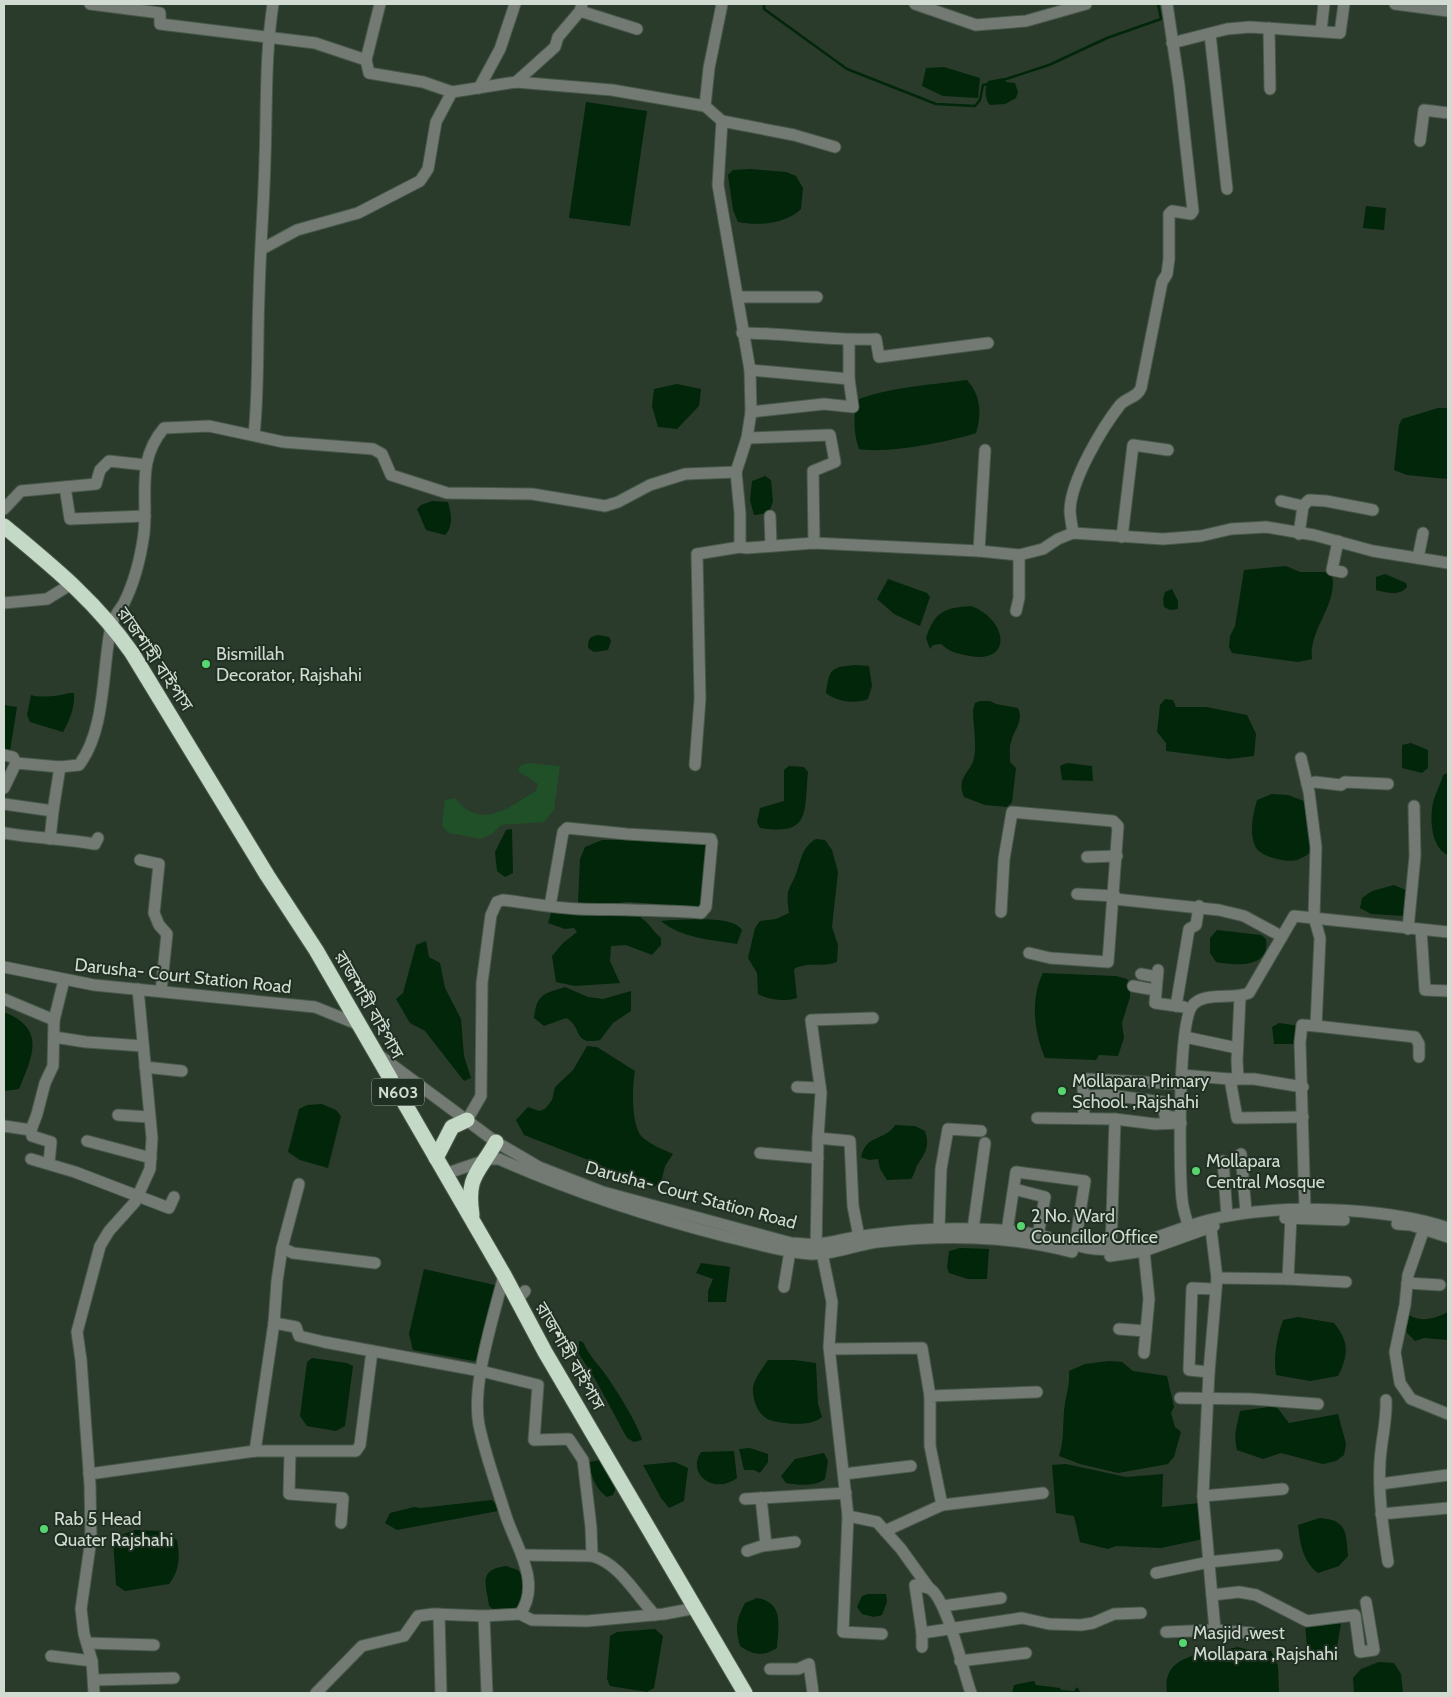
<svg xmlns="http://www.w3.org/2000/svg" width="1452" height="1697" viewBox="0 0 1452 1697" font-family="Cabin,'Noto Sans Bengali',sans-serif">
	<rect width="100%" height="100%" fill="#2a3b2c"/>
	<path fill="#1f5028" d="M528,763L560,766L554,810L544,822L501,825L492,834L481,839L449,833L442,826L445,800L455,798C480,831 508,808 536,791L538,784L518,771L520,766Z"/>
	<g fill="#012609">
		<path d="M944,67L980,78L978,98L943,96L922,86L926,68Z"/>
		<path d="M1004,78L1006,82L1015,83L1018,92L1016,98L1005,104L990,105C984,99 985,87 988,81Z"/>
		<path d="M586,102L647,111L630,226L569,218Z"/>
		<path d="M750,169L786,172L796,176L803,188L801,209C786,224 758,226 738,222L733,210L728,175L733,170Z"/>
		<path d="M1366,206L1386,208L1384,230L1363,228Z"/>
		<path d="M967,380C981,396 982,413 976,433C949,442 886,454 859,449C853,432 854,417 856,400C891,387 929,385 967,380Z"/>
		<path d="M677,384L701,389L699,406L677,429L658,427L652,406L654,389Z"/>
		<path d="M1438,408H1448V479L1407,475L1394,470L1399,425L1402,419Z"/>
		<path d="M765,476L771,480L773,501L769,513L754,515L750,500L752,481Z"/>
		<path d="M432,501L448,502C451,513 454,526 445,535L426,530L417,509L421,505Z"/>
		<path d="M1286,566L1300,572H1331C1341,602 1308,629 1312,659L1298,662L1232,653L1229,647L1230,636L1235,626L1244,570Z"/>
		<path d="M1385,574L1406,583L1407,587C1400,596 1386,593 1376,590V577Z"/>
		<path d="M888,579L927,593L930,597L920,626L894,614L877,599Z"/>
		<path d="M1172,589L1178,601V609L1170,610L1164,607L1163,599L1165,592Z"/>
		<path d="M971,606C1009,620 1014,667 965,655C952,652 951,652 941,644L933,645L930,649L926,638C935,611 944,608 971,606Z"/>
		<path d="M598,635L609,637L611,641L608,650L594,652L588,648C588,639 589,637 598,635Z"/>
		<path d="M855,665L869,666L872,686L868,699C855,704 837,702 826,693C829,669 831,667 855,665Z"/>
		<path d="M69,693H74C75,707 70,720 63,732L30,722L27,715L31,695C40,698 60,696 69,693Z"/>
		<path d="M1165,699L1173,700L1176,707H1206L1247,715L1256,734L1254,756L1229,759L1166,751V743L1157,732L1160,705Z"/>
		<path d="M980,701H990L996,704L1018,708C1024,722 1014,729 1011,742C1009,748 1010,756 1010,762L1016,768L1012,802L1007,807L985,805L964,797C955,778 972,771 974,758C977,742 973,726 973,710L975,703Z"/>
		<path d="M4,705L17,707L10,751L4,750Z"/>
		<path d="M1411,743L1428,750V768L1422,773L1402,768V745Z"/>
		<path d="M1067,763L1092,766L1093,781L1062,780L1060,766Z"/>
		<path d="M789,766L804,767L808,772C804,813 811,836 760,828L757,822L760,808L784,801V770Z"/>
		<path d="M1448,773V855C1433,849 1430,824 1432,809C1433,798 1440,786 1443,775Z"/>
		<path d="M1272,794L1288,795L1309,803L1311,852C1307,855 1302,858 1297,860C1286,863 1260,857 1255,846C1249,832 1253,814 1257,800Z"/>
		<path d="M512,829L513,873L505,877L497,871L495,852L506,830Z"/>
		<path d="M816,839L825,840L832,850L838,872L832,927L838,945L837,962C823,968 807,961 794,969L797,998C786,1002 768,1000 758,994L757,973L748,958L755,928L760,921L776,919L789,913C788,906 787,899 788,892C790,885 794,880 796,874C801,860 802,847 816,839Z"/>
		<path d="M602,840H683L708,844L711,852L700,907L629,902L581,906L578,902L580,859L585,847Z"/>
		<path d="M1394,885L1410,892L1406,916L1371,914L1360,908L1362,898L1372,891Z"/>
		<path d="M551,913H640L641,918C650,923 653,932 661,938V945L652,955L626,945L611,946L610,961L620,983L575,986L556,982L552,956L563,943L577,932L574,928L565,929L548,923Z"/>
		<path d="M670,920C687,920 733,915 742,930L737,944C712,940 681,938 661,921Z"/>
		<path d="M1217,930L1261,935L1266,939C1271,968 1236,966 1216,962L1210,953V938Z"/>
		<path d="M426,941L429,957L440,963L445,988L461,1019L464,1056L471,1078L464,1081L425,1031L410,1023L396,999L403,993L416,945Z"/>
		<path d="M1043,973L1116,976L1127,979L1130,984V997L1122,1023L1124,1038L1118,1056L1099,1055L1096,1060L1045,1058C1034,1032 1030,999 1043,973Z"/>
		<path d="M565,987L588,997L603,999L631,991V1011L613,1023L600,1040C572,1046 583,1026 566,1018L544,1026L534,1018C537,993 544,994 565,987Z"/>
		<path d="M4,1012C47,1029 32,1057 19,1089L4,1091Z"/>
		<path d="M1279,1023L1299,1026L1297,1044H1274L1272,1027Z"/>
		<path d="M587,1046L597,1047L635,1071C632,1086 631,1125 642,1137C651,1145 662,1149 673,1154L665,1166L661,1183L652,1188C636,1183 609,1182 601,1165L524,1135L516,1120L528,1107L539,1111L545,1109L552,1100L555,1087L573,1070Z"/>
		<path d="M322,1104L336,1110L341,1116L328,1168L300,1160L288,1152L299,1109L307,1105Z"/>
		<path d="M895,1125L915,1126L925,1131C930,1145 926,1152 918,1164C915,1168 915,1174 911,1179L887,1180L880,1169L878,1159L869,1160L861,1157C867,1133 884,1142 895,1125Z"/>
		<path d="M960,1248L989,1249L987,1279H968L949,1273L947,1267L949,1251Z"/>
		<path d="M701,1263L730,1267L726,1302H708V1291L713,1279L696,1273Z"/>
		<path d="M424,1269L499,1286L484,1357L474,1361L413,1350L409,1334Z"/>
		<path d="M1448,1312V1340L1424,1338L1415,1341L1407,1333L1405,1323L1409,1315C1422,1323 1436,1318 1448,1312Z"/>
		<path d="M1298,1317L1334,1323C1349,1342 1349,1354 1338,1376L1310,1381L1276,1375C1273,1357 1277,1337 1283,1320Z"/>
		<path d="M579,1341L583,1342C589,1356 599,1365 608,1378C618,1393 638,1424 642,1440L634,1442L627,1438L595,1379L579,1354Z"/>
		<path d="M312,1358L347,1363L353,1366L345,1426L336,1431L307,1426L300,1416L307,1362Z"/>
		<path d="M768,1360H794L816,1363L818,1404L822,1417C812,1427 782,1424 770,1420C758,1416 752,1399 753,1387C755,1377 763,1368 768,1360Z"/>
		<path d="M1109,1361L1122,1362L1133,1371L1167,1376L1174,1407L1171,1413L1175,1427L1181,1432L1174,1457L1168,1464L1118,1473L1080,1464L1059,1456C1065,1438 1062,1421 1065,1403C1067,1391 1070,1384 1069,1371L1085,1364Z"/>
		<path d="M1276,1406L1289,1423L1338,1414L1346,1444L1344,1455L1336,1461L1323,1464L1281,1453L1263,1459L1237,1450C1233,1433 1237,1427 1240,1411Z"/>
		<path d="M750,1448L768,1454V1462L760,1473L754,1470H744L739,1449Z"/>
		<path d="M734,1451L737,1478C715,1495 686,1475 701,1452Z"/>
		<path d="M824,1453L828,1461L825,1479C815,1487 798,1485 786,1483L781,1476L795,1459Z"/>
		<path d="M600,1460C610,1471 621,1480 613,1495L607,1497C596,1489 590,1476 590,1462Z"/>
		<path d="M675,1462L688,1468L684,1501L669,1508L661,1498L643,1465Z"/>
		<path d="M1066,1464L1126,1477L1163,1474L1162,1507L1199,1503L1203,1539L1161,1548L1116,1546L1108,1549L1080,1542L1074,1516L1056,1513L1052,1465Z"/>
		<path d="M492,1500L497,1505L498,1511L397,1530L385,1523L390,1513L414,1507L421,1508Z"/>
		<path d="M1320,1518C1347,1520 1346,1532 1348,1556L1339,1566L1318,1573C1303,1562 1300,1544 1298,1525Z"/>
		<path d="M135,1530L160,1531L177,1540C180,1556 180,1570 169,1584L125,1591L116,1585L113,1538Z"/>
		<path d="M506,1566L518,1570L526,1582L522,1606L511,1611L497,1612L489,1606C486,1583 478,1570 506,1566Z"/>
		<path d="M868,1594H886L887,1602L882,1615L874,1617L862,1614L857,1607L862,1596Z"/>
		<path d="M757,1598C785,1603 778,1626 777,1648C763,1657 753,1655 740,1646C735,1628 736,1620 745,1603Z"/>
		<path d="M1338,1617L1341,1623L1336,1654L1331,1659H1315L1307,1648L1305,1622Z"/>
		<path d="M655,1629L663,1636L654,1688L647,1692L610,1686L607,1679L610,1636L617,1632Z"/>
		<path d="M1237,1647L1258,1652L1271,1651L1278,1666L1279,1693H1167C1161,1651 1208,1655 1237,1647Z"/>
		<path d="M1379,1662L1394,1663L1401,1674L1403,1693H1354L1353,1678L1361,1669Z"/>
		<path d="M1034,1681L1036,1685L1060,1688L1061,1690L1074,1691L1077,1687L1081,1693H1012L1014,1685Z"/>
	</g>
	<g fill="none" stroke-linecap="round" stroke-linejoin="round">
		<g stroke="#012609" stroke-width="2.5">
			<path d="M764,4V9L847,69L936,104L975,106L980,100L983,85L988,84"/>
			<path d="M1003,80L1049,65L1107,38L1161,19L1158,4"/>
		</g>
		<g stroke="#48584a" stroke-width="13">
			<g id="minor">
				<path d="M90,4L160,13V24L315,43L366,60L369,73L423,82L452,92"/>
				<path d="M722,4L709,68L705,106L722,121L718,185L750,370L751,412L747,438L736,472"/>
				<path d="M915,4L976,25L1026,21L1086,4"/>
				<path d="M1395,4L1448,11"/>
				<path d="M580,11L637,29"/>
				<path d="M1269,28L1270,89"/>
				<path d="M1321,31L1324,4"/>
				<path d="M1210,34L1227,189"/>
				<path d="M1172,43L1227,29L1250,27L1340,33L1344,4"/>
				<path d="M366,60L380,4"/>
				<path d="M516,82L555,47L558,37L580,11L582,4"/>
				<path d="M479,88L500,49L515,4"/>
				<path d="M722,121L794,135L835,147"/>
				<path d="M1420,141L1424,110L1448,113"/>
				<path d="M262,249L297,230L358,213L420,181L428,169L436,122L452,92L516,82L612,90L705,106"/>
				<path d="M739,297H817"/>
				<path d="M742,333C787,333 831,341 876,339L879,357L988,343"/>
				<path d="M750,370L849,379V340"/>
				<path d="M751,412L824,404L853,407L849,379"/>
				<path d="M254,435C259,388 257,341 259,295C260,249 264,204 265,159C267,106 265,56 273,4"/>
				<path d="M747,438L830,435L835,462L813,471L814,543"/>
				<path d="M65,487L70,519L145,516"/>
				<path d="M1281,501L1303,506L1299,534"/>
				<path d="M1303,506L1309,500L1326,501L1373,510"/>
				<path d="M4,509L21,491L96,484L100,470L109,461L146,465"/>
				<path d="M770,516L771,546"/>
				<path d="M1073,533C1072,525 1070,517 1070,510C1071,480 1102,428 1120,405C1127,397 1137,398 1141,388L1162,282L1167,274L1169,259V214L1172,211L1191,214L1193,211L1179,85L1167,4"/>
				<path d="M1122,537L1133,445L1168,450"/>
				<path d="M1338,541L1332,570L1342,572"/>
				<path d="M979,551L985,450"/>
				<path d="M1418,558L1423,533"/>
				<path d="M4,603L47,599L73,583"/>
				<path d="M1016,611L1019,598V555"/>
				<path d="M4,755L13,757L16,763"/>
				<path d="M1301,758L1309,792L1316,847L1314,917L1320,938L1316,1026L1302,1025L1300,1042L1305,1210"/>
				<path d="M695,765L700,699L697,554L740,547"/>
				<path d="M1307,784L1315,782L1341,785L1345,782L1388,784"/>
				<path d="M4,788L16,763L60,767L79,765C106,730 102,669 111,626C113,617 120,610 124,603C134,583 141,555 144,533C148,494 136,461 164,428L209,426L283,442L373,449L382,454L391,475L447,493L532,494L605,506L618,502L650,485L685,474L736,472L740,513V547L747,548L814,543L979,551L1019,555L1043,549L1058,539L1073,533L1163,539L1201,536L1231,529L1266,527L1314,535L1373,551L1448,563"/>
				<path d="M4,804L53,811L60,767"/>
				<path d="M4,833C34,838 64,839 95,844L98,838"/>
				<path d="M50,839L53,811"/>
				<path d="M1087,857L1117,856"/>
				<path d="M140,860L159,864L154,913L159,925L167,934L161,991"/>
				<path d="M1077,894L1115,896"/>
				<path d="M1115,899L1219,910L1244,916L1281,936"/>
				<path d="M1001,912L1004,859L1012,812L1113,821L1118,826L1108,962L1050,958L1029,953"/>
				<path d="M1408,929L1415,856L1414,806"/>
				<path d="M1421,930L1425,990L1448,991"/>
				<path d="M4,967L94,985L315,1007L357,1024"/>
				<path d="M1158,970L1155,1003L1184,1007"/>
				<path d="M1141,974L1157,977"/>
				<path d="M1133,986L1155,990"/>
				<path d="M1240,997L1237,1061L1238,1079H1230L1237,1118L1303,1117"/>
				<path d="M4,999L54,1020"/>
				<path d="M1176,1006L1189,929L1196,925L1199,906"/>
				<path d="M1316,1026L1415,1037L1419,1044V1057"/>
				<path d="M54,1037L86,1042L143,1046"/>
				<path d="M1185,1037L1237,1048"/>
				<path d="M380,1056L496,1142L539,1167L603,1192L791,1243C800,1243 809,1245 817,1244C832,1243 847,1238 862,1236C898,1231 934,1228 971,1229C993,1229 1016,1230 1038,1235C1063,1240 1086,1252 1112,1249C1147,1244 1176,1228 1209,1220C1273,1203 1386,1207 1448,1228"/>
				<path d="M145,1067L182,1071"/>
				<path d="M1182,1075L1230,1079"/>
				<path d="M1238,1079H1254L1303,1087"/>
				<path d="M797,1087L820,1088"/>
				<path d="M1084,1096L1109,1095L1163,1102L1165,1116L1179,1118"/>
				<path d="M118,1115L149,1117"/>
				<path d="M1037,1118L1115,1119"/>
				<path d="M1084,1118L1083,1083L1087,1079L1182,1084"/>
				<path d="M467,1120L481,1096L482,983L491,915L497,902L503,900C529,903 554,908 579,909C620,910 661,910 701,913L706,907L712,842L711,839L627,834L567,828L563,832L550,906"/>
				<path d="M4,1126L31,1130L37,1114L45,1083L53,1066L54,1020L64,980"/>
				<path d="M31,1130L32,1136L51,1142L49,1163"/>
				<path d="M87,1141L151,1158"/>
				<path d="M760,1153L818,1158"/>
				<path d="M1241,1154L1246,1212"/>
				<path d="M31,1159L75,1172L169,1208L174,1197"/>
				<path d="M1223,1161L1227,1216"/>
				<path d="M445,1174L489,1159H499C573,1192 650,1217 728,1237C755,1243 782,1252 810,1254C832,1255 855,1245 877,1242C943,1235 1007,1235 1072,1252"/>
				<path d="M299,1184L282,1248L293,1253L375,1263"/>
				<path d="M1014,1189L1045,1197L1038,1235"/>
				<path d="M1285,1218L1344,1220"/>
				<path d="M1210,1221L1217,1278L1209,1372L1203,1496L1215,1630"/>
				<path d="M1397,1224L1411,1225L1448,1237"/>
				<path d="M939,1228L941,1169L948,1129L981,1131"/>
				<path d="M973,1229L985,1143"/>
				<path d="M1424,1229L1408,1275L1405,1305L1395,1352L1400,1383L1411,1399L1448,1414"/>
				<path d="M1191,1232C1187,1222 1183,1210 1182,1199C1179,1171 1178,1025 1192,1006C1203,991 1233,1000 1249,993L1294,916L1448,932"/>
				<path d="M1006,1238L1016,1172L1085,1181L1075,1245"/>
				<path d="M860,1242L853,1206L850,1141L818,1138L821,1093L811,1020L873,1018"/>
				<path d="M1111,1249L1115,1119L1155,1124L1181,1123"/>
				<path d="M816,1251L818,1138"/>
				<path d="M1144,1251L1149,1299L1144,1353"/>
				<path d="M822,1253L832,1302L829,1347L848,1516L843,1632L882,1634"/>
				<path d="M1110,1256L1144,1251L1214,1226"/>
				<path d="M504,1275C494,1316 471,1384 479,1425C485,1454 496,1484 505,1513C514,1544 543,1582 520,1614L532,1620L587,1621L664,1614L696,1608"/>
				<path d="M1217,1278L1288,1279L1291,1217"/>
				<path d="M1288,1279L1346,1282"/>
				<path d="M1407,1283L1440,1285"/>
				<path d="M784,1287L790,1251"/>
				<path d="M517,1300L525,1291"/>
				<path d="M274,1323L296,1327L299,1336L324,1342L481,1371L538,1385L534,1440L569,1439L583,1460L591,1527L592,1556"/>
				<path d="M1119,1329L1146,1331"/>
				<path d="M830,1349L922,1348L930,1396"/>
				<path d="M1209,1372L1189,1370L1192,1288L1214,1289"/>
				<path d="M1037,1392L930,1396V1446L942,1505L1043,1493"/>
				<path d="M1180,1398L1251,1399L1318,1404"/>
				<path d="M1386,1400C1387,1421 1381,1441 1380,1462C1378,1495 1383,1529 1388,1562"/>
				<path d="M255,1451L274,1323L277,1281L282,1248"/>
				<path d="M290,1452L289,1494L343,1498L341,1523"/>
				<path d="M89,1474L255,1451H356L360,1445L372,1351"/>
				<path d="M844,1474L911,1466"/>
				<path d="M1380,1484L1448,1475"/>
				<path d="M1203,1496L1283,1489"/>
				<path d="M761,1498L766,1545"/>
				<path d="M745,1499L846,1493"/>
				<path d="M1381,1514L1448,1508"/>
				<path d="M848,1516L877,1522L901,1549L929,1588C947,1598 963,1671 971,1693"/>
				<path d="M885,1531L942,1505"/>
				<path d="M747,1551L762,1546L795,1542"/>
				<path d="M522,1555L592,1556C619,1563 636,1595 655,1615"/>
				<path d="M1156,1573L1209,1562L1277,1555"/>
				<path d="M929,1588L915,1585L922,1633L1022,1618L1049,1624L1081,1625L1093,1623L1114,1614L1141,1613"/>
				<path d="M1212,1595L1239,1592L1256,1595L1307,1621L1355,1615L1360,1652L1374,1650L1366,1602"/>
				<path d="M943,1606L1001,1598"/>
				<path d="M439,1614L441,1693"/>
				<path d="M484,1616L487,1693"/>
				<path d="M1166,1632L1215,1630L1252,1633"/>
				<path d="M922,1633V1647"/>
				<path d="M87,1643L154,1645"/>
				<path d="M51,1656L92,1661"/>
				<path d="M960,1661L1026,1653"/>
				<path d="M770,1669H798L809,1664L813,1693"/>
				<path d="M94,1680L174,1678"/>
				<path d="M94,1693L92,1661L84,1634L81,1609L91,1539L90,1485L81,1360L77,1332L100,1246L109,1231L135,1202L150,1169L152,1138L138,989"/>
				<path d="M316,1693L362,1646L404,1636L418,1616L433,1614L484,1616L520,1614"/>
			</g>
		</g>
		<g stroke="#48584a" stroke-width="17">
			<g id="highway">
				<path d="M4,526C52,566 96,601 132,653L267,875L316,950L504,1275L545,1352L745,1693"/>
				<path d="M436,1158L452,1127L467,1120"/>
				<path d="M472,1215C466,1175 479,1173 496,1142"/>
			</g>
		</g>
		<use href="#minor" stroke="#727a73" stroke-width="11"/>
		<use href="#highway" stroke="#c5d9c7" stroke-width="15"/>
	</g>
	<g fill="#57d670" stroke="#203022" stroke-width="2">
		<circle cx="206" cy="664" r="5"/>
		<circle cx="1062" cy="1091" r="5"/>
		<circle cx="1196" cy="1171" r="5"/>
		<circle cx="1021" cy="1226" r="5"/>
		<circle cx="44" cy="1529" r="5"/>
		<circle cx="1183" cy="1643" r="5"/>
	</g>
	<g text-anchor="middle" stroke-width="4" stroke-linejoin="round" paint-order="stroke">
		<rect fill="#203022" stroke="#9ca89d" stroke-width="1" x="372" y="1078.5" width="52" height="27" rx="4"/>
		<g font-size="16" font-weight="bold" fill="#d1dbd2">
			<text x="398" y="1098">N603</text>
		</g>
		<g font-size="18" fill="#d1dbd2" stroke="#203022" text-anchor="start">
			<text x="216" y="660">Bismillah<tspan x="216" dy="21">Decorator, Rajshahi</tspan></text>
			<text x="1072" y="1087">Mollapara Primary<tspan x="1072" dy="21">School. ,Rajshahi</tspan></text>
			<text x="1206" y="1167">Mollapara<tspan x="1206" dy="21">Central Mosque</tspan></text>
			<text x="1031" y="1222">2 No. Ward<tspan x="1031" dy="21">Councillor Office</tspan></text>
			<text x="54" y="1525">Rab 5 Head<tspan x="54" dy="21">Quater Rajshahi</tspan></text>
			<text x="1193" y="1639">Masjid ,west<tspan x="1193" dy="21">Mollapara ,Rajshahi</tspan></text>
		</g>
		<g font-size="18" fill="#d1dbd2" stroke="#203022">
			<text transform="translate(155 659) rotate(56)" y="6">রাজশাহী বাইপাস</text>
			<text transform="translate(183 976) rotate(6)" y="6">Darusha- Court Station Road</text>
			<text transform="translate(369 1005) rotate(60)" y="6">রাজশাহী বাইপাস</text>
			<text transform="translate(691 1195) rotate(15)" y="6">Darusha- Court Station Road</text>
			<text transform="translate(570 1356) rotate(60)" y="6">রাজশাহী বাইপাস</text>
		</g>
	</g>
	<rect width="1452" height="1697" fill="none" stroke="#d1dbd2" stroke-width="10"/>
</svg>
